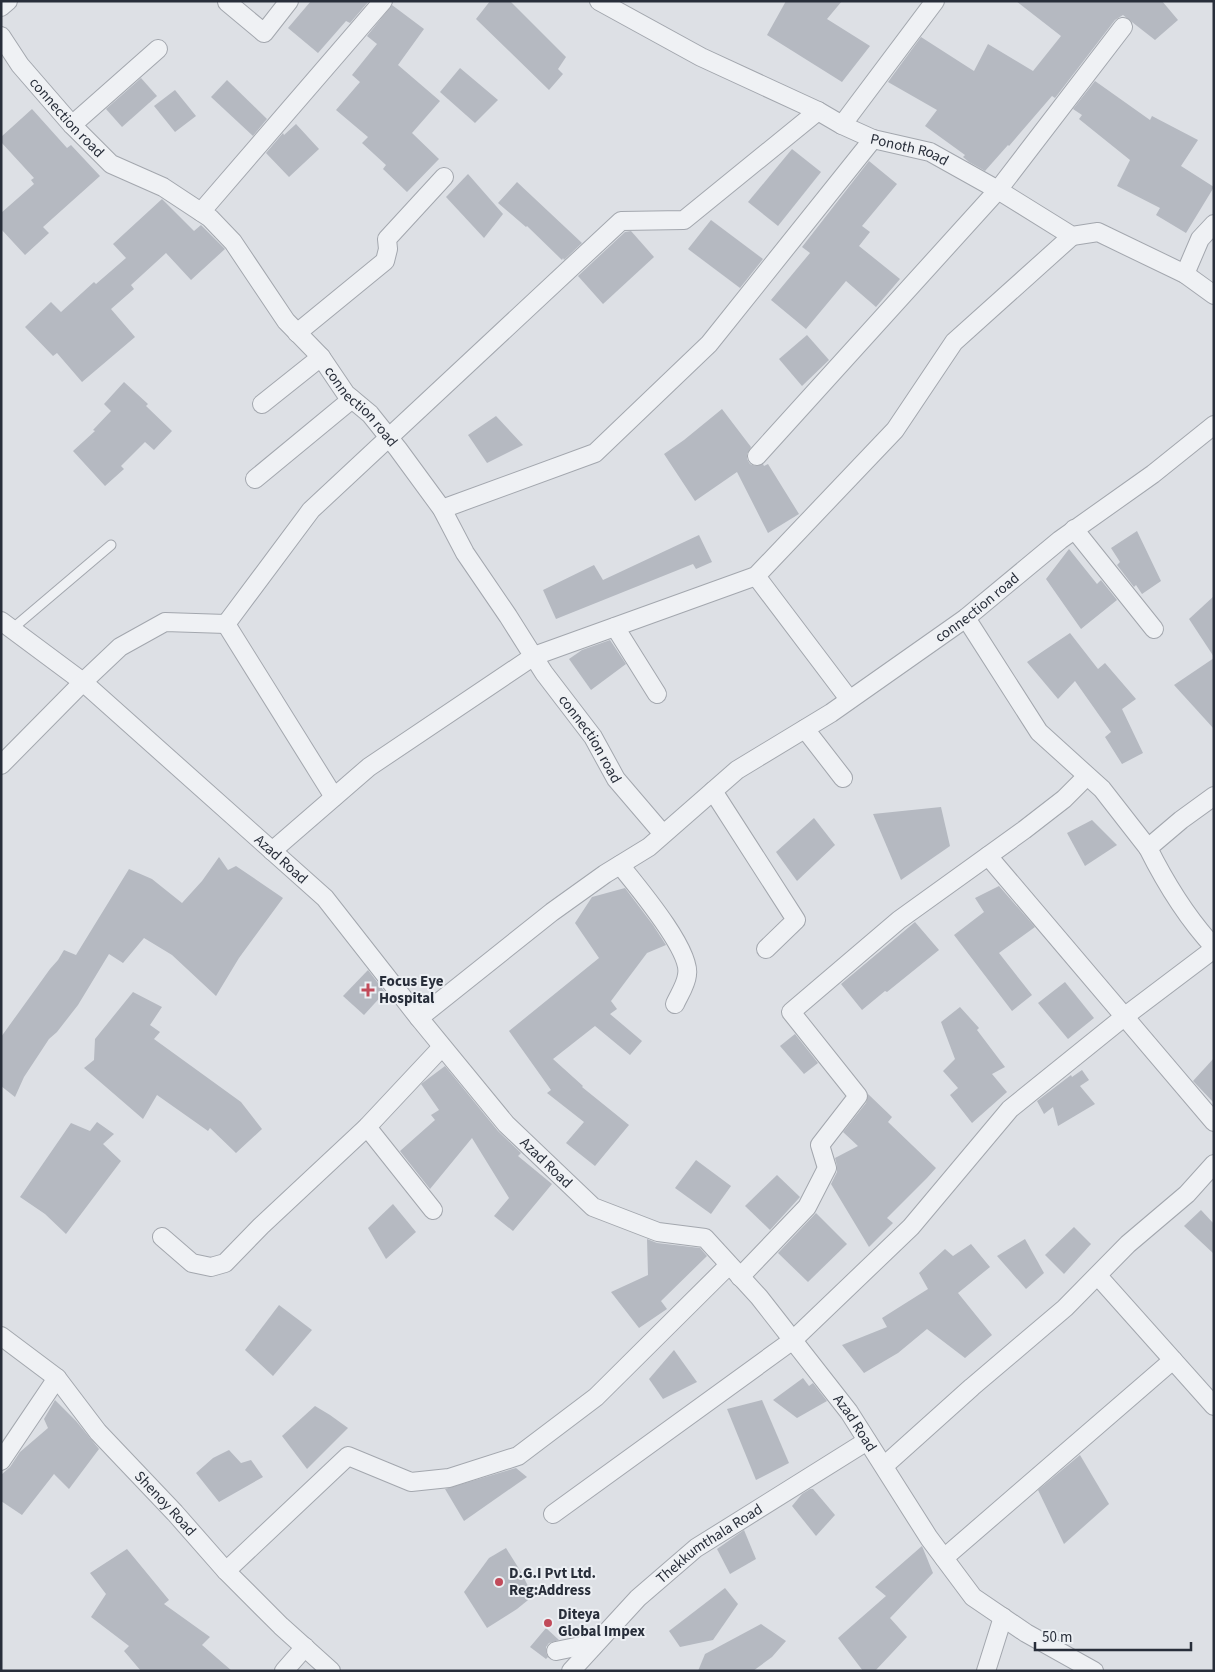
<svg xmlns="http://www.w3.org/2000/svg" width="1215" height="1672" viewBox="0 0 1215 1672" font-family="'Source Sans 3',sans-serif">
	<rect width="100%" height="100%" fill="#dde0e5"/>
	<g fill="#b5b9c1">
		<path d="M311,1H369L350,23L346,21L318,53L288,28Z"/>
		<path d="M490,1H510L566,57L558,69L563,74L549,90L476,19Z"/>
		<path d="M786,1H842L827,19L870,46L842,82L767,35Z"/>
		<path d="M1016,1H1162L1178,20L1155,40L1123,15L1115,20L1055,98L1052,96L1009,146L1008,145L985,171L969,162L963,157L965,155L925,126L937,110L888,82L921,37L974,71L988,44L1033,71L1061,36Z"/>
		<path d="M392,5L424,29L398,65L440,101L412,133L439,159L407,192L383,169L386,165L362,143L368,137L336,110L360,82L352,75L377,44L367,36Z"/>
		<path d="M460,68L498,100L475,123L440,92Z"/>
		<path d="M141,78L157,96L122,127L106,109Z"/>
		<path d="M227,80L267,119L253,136L211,97Z"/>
		<path d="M1095,81L1150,120L1152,116L1198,140L1181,166L1214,187L1186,233L1156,215L1160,208L1117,186L1130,160L1079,119L1082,115L1073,109Z"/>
		<path d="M175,90L196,116L175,132L154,106Z"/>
		<path d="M32,109L67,148L71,145L100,176L43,227L49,233L25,255L1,229V213L34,184L31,180L34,178L1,142V137Z"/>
		<path d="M296,124L319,149L289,177L266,153L283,133L284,135Z"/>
		<path d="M792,149L821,172L778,226L748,202Z"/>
		<path d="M869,161L897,184L862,226L870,232L859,246L900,279L876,307L846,281L806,329L771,300L810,253L802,247Z"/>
		<path d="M468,174L503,214L484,238L446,197Z"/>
		<path d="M517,182L582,243L564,260L563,258L562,260L527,226L526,227L498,203Z"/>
		<path d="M162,199L194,231L201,225L225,249L191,280L166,253L131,285L134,289L111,309L135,337L82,382L57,353L53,356L25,327L51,302L61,312L94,282L96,284L126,258L113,244Z"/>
		<path d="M711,220L763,259L740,288L688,249Z"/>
		<path d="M631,231L654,257L603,304L578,276L625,232Z"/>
		<path d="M807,335L829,360L802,386L779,359Z"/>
		<path d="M124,382L148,404L146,406L172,431L154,450L145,442L121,466L124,469L105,486L73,451L95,431L93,430L111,411L104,404Z"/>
		<path d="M722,409L751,447L747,454V459L750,464L755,466L763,464L764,466L768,464L799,514L768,533L737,472L695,501L664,454L684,440Z"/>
		<path d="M496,416L523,445L487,463L468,435Z"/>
		<path d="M1137,531L1161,581L1142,594L1136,585L1134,587L1117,565L1120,562L1111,548Z"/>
		<path d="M699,535L712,562L696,569L693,564L556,619L543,590L594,565L603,580Z"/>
		<path d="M1069,549L1097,584L1101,580L1117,600L1081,629L1046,579Z"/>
		<path d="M1214,596V657L1189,619Z"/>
		<path d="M1070,633L1098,669L1105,663L1136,699L1122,709L1143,753L1122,764L1105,737L1111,732L1075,681L1058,699L1027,662Z"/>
		<path d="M610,640L626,664L591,690L569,659L582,650Z"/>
		<path d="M1214,658V729L1174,685Z"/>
		<path d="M941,807L950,846L901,880L873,814Z"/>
		<path d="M814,818L835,845L797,881L776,852Z"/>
		<path d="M1092,820L1117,845L1085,866L1067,833Z"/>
		<path d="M219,857L228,870L236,866L283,898L239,958L216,996L172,955L144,938L123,963L109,954L78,1005L57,1032L49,1039L24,1077L15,1097L1,1086V1037L50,969L58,960L64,950L76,955L129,869L152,879L182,903L202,881Z"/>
		<path d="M999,886L1035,927L999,953L1032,995L1012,1011L954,935L984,912L975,898Z"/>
		<path d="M625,888L653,925L666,945L647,953L611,1001L617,1009L610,1014L642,1041L630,1055L595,1026L553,1059L583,1086L582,1087L629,1125L595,1166L566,1143L584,1122L547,1093L551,1090L509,1031L599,958L575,923L592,897Z"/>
		<path d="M915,922L939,950L887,992L885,991L862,1010L841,984Z"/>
		<path d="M368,970L385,992L364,1015L343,996Z"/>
		<path d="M1065,982L1094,1018L1068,1039L1038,1003Z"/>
		<path d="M133,992L162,1007L150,1025L160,1032L154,1039L241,1102L262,1129L236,1153L210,1128L208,1131L157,1095L143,1119L84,1068L94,1060L95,1039Z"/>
		<path d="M960,1007L979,1028L977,1030L1005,1067L992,1074L1007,1092L972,1123L950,1095L958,1088L943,1071L955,1059L941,1022Z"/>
		<path d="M795,1034L818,1063L804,1074L780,1046Z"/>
		<path d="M1214,1058V1103L1193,1081Z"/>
		<path d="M445,1066L498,1131L521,1153L518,1156L552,1184L513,1231L494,1216L509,1198L472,1138L430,1189L400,1151L435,1120L431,1115L439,1110L421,1084Z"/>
		<path d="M1082,1070L1089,1080L1080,1086L1095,1104L1058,1126L1053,1107L1044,1114L1037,1101L1071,1075L1072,1077Z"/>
		<path d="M868,1094L892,1117L888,1122L936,1168L927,1178L887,1218L893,1223L869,1247L831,1184L837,1172V1166L835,1158L858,1146L843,1132L866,1103Z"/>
		<path d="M97,1122L114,1134L103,1144L121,1161L66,1234L45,1214L20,1197L71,1123L90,1131Z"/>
		<path d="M696,1160L731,1186L711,1214L675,1188Z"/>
		<path d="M777,1175L800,1197L770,1230L745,1206Z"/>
		<path d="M393,1204L416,1232L386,1259L368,1228Z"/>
		<path d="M1201,1210L1214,1224V1254L1184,1226Z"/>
		<path d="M816,1213L847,1244L808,1282L778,1253Z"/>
		<path d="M1074,1227L1091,1244L1064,1274L1045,1255Z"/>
		<path d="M647,1239L657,1243L700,1248L707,1256L661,1301L667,1309L639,1328L611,1292L648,1275Z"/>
		<path d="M1025,1239L1044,1273L1026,1289L997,1256Z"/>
		<path d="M971,1244L990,1267L958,1293L992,1335L965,1358L927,1329L898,1353L864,1373L842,1345L887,1327L882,1318L928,1289L919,1273L945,1249L953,1256Z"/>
		<path d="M279,1305L312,1330L273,1376L245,1350Z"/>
		<path d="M674,1350L697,1382L663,1399L649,1379Z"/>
		<path d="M803,1378L809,1386L813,1383L827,1401L797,1418L773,1400Z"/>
		<path d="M55,1400L76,1421L99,1449L69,1489L54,1474L22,1515L1,1501V1475L10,1467L20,1452L48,1428L44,1419Z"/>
		<path d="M762,1400L789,1463L756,1480L727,1409Z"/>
		<path d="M315,1406L330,1415L348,1428L307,1469L282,1436Z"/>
		<path d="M229,1450L241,1463L251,1460L263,1477L219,1502L196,1473L213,1458Z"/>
		<path d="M1080,1455L1109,1504L1064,1544L1038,1490Z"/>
		<path d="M516,1468L527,1477L464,1521L445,1489Z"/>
		<path d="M810,1489H813L835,1515L816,1536L792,1506L802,1494Z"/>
		<path d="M744,1530L756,1559L730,1574L717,1549Z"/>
		<path d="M922,1546L933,1573L890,1618L907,1637L875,1671H863L838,1638L886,1596L875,1587Z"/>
		<path d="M506,1548L521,1572L533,1596L517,1609L487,1628L464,1592L489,1558Z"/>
		<path d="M127,1549L169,1600L164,1604L210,1637L202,1645L232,1671H141L124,1651L129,1646L91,1617L106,1594L90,1573Z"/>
		<path d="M725,1588L738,1604L713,1640L680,1647L669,1631Z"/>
		<path d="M761,1624L786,1641L772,1657L753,1671H698L705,1654Z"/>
		<path d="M546,1628L559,1640L549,1643L546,1647V1653L548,1657L546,1659L530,1647Z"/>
	</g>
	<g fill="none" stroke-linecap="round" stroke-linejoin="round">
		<g stroke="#a3a7ae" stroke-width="11">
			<path id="lane" d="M12,629L111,545"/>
		</g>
		<g stroke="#a3a7ae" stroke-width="20">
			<g id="street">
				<path id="s1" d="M599,1L701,57L818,111L842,125L873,139L930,152L998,190L1072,236L1098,232L1185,274L1214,295"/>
				<path d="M227,2L264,33L289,1"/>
				<path d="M1,7L8,1"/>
				<path id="s2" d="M1,36L20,65L72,125L111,164L163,187L210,218L233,242L286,321L321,357L346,394L370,414L398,449L442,509L465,553L508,616L544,673L593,737L616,779L663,834"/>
				<path d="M72,125L158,49"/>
				<path d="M842,125L935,1"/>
				<path d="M201,212L383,1"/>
				<path d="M1185,274L1200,239L1214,224"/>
				<path d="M297,333L385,261L388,249L387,239L444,177"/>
				<path d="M262,404L321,357"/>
				<path d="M757,456L998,190L1123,27"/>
				<path d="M255,479L352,399"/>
				<path d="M442,509L595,453L709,344L873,139"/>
				<path d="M1074,529L1154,629"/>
				<path d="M756,576L849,699"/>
				<path d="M966,618L1039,732L1102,789L1148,848"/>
				<path id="s3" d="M1,621L83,682L325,898L419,1018L506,1124L593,1207L658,1232L705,1238L759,1297L849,1412L929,1538L973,1597L1026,1633L1094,1671"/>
				<path d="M226,624L334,797"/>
				<path d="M615,627L657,694"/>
				<path d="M805,729L843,778"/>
				<path d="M1,765L83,682L120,647L165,622L226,624L311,510L621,221L684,220L818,111"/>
				<path d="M713,791L796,920L766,949"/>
				<path d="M1214,796L1181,820L1148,848C1166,884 1187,918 1214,947"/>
				<path d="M272,851L369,767L534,656L756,576L895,430L954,342L1072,236"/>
				<path d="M988,856L1214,1122"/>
				<path d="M620,865C636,885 692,951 687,975C686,985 679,995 675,1004"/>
				<path id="s4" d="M419,1018L552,912L605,874L649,847L737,770L831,713L966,618L1060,540L1153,474L1214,425"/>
				<path d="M367,1127L433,1210"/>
				<path d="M162,1237L192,1263L211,1267L225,1263L261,1226L367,1127L442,1047"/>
				<path d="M1098,1276L1214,1406"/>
				<path d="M740,1277L807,1207L827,1168L820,1145L858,1096L791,1012L899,920L1024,830L1064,799L1087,776"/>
				<path id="s5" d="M1,1336L57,1378L98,1432L175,1513L226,1571L281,1626L331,1671"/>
				<path d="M1,1461L57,1378"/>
				<path d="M884,1466L972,1387L1065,1308L1128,1244L1187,1194L1214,1164"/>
				<path d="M553,1514L793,1340L911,1227L1010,1109L1124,1017L1214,949"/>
				<path d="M944,1558L1173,1360"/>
				<path d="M226,1571L348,1456L411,1482L449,1478L518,1456L596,1397L729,1265"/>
				<path d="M556,1651L595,1643"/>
				<path d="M284,1671L305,1647"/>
				<path id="s6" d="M571,1671L638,1598L696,1548L867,1441"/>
				<path d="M986,1671L1003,1617"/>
			</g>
		</g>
		<use href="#lane" stroke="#eff1f4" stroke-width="9"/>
		<use href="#street" stroke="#eff1f4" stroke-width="18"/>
	</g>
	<g fill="#c14b5a" stroke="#eceff3" stroke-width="2">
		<path d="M365.5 982.5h5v5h5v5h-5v5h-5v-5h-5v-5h5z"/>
		<circle cx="499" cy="1582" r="5"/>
		<circle cx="548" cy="1623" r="5"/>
	</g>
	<g text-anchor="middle" stroke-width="4" stroke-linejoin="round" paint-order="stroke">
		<g font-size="15" fill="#282e3a" stroke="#eceff3">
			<text dy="5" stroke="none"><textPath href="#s2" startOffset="105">connection road</textPath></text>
			<text dy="5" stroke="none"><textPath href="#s1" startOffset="345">Ponoth Road</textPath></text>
			<text dy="5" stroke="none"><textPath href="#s2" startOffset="525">connection road</textPath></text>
			<text dy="5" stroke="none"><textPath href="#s4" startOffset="694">connection road</textPath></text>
			<text dy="5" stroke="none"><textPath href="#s2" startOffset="930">connection road</textPath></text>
			<text dy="5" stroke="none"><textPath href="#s3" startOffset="368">Azad Road</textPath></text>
			<text dy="5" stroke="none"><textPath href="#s3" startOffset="772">Azad Road</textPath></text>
			<text dy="5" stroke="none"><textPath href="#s3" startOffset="1192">Azad Road</textPath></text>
			<text dy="5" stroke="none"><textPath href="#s5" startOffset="236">Shenoy Road</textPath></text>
			<text dy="5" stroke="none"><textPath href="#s6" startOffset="189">Thekkumthala Road</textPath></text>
		</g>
		<g font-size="15" font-weight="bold" fill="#282e3a" stroke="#eceff3" text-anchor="start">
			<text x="379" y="986">Focus Eye<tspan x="379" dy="17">Hospital</tspan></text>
			<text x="509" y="1578">D.G.I Pvt Ltd.<tspan x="509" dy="17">Reg:Address</tspan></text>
			<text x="558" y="1619">Diteya<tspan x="558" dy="17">Global Impex</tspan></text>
		</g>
	</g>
	<rect width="1215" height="1672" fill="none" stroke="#282e3a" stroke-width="5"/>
	<path d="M1035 1642v8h156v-8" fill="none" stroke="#282e3a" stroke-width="2.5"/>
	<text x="1042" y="1642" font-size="15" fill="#282e3a" stroke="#eceff3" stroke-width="4" paint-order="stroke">50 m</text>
</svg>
